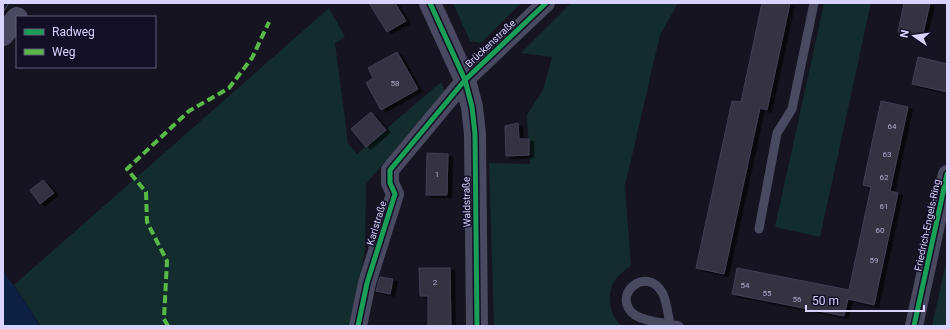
<svg xmlns="http://www.w3.org/2000/svg" width="950" height="329" viewBox="0 0 950 329" font-family="Roboto,sans-serif">
	<defs>
		<filter id="shadow"><feDropShadow dx="4.5" dy="2.5" stdDeviation="0" flood-color="#0009"/></filter>
	</defs>
	<rect width="100%" height="100%" fill="#161421"/>
	<g fill="#132c2d">
		<path d="M453,3H521L481,43L470,41Z"/>
		<path d="M571,3H678L660,35L625,186L631,266C625,270 619,274 615,280C606,294 609,316 622,326H494L489,163L530,164L527,115L543,90L552,57L521,53Z"/>
		<path d="M824,3H871L820,237L775,227Z"/>
		<path d="M329,8L345,37L335,43L348,143L357,154L441,82L445,91L366,184L365,249L353,326H41L14,285Z"/>
		<path d="M947,259V326H932L947,258Z"/>
	</g>
	<path fill="#0d2144" d="M3,271L19,293L40,326H3Z"/>
	<g fill="#343243" stroke="#433f54" filter="url(#shadow)">
		<path d="M369,3H395L406,21L387,32Z"/>
		<path d="M762,3H790L767,110L760,108L724,274L696,268L732,101L741,102Z"/>
		<path d="M904,3H930L922,38L898,32Z"/>
		<path d="M397,52L418,89L381,110L366,83L373,78L368,68Z"/>
		<path d="M918,57L947,64V92L912,84Z"/>
		<path d="M881,101L908,107L890,191L898,193L874,305L848,299L844,316L732,294L737,268L849,290L871,187L863,185Z"/>
		<path d="M371,112L386,130L366,147L351,129Z"/>
		<path d="M518,123L519,139H529V155L506,156L505,126Z"/>
		<path d="M427,153L448,154L447,195H426Z"/>
		<path d="M43,180L54,193L40,204L30,190Z"/>
		<path d="M419,268H450L451,326H428V296H420Z"/>
		<path d="M380,277L393,279L390,294L376,291Z"/>
	</g>
	<g fill="none" stroke-linecap="round" stroke-linejoin="round">
		<g stroke="#4a4962" stroke-width="9">
			<path d="M759,229L777,133L792,109L814,3"/>
			<path d="M670,324C668,315 667,303 663,294C647,263 609,296 635,315C645,322 667,323 679,326"/>
		</g>
		<g stroke="#4a4962" stroke-width="18">
			<path d="M358,326L367,283L395,194L390,183V170L465,80L546,3"/>
			<path d="M914,326L947,174"/>
		</g>
		<g stroke="#4a4962" stroke-width="22">
			<path d="M430,3L465,80L472,107L475,134L477,326"/>
			<path d="M3,35L17,18"/>
		</g>
		<path stroke="#43596b" stroke-width="1" d="M3,12L9,3"/>
		<path stroke="#58b947" stroke-width="4" stroke-dasharray="8 4" stroke-linecap="butt" d="M168,326L164,319L167,261L147,222L146,192L127,169L189,111L229,88L252,58L269,22"/>
		<g stroke="#130f26" stroke-width="8">
			<g id="cycleway">
				<path d="M430,3L465,80L472,107L475,134L477,326"/>
				<path d="M358,326L367,283L395,194L390,183V170L465,80L546,3"/>
				<path d="M914,326L947,174"/>
			</g>
		</g>
		<use href="#cycleway" stroke="#1a9f57" stroke-width="5"/>
	</g>
	<g text-anchor="middle" stroke-width="3" stroke-linejoin="round" paint-order="stroke">
		<g font-size="8" fill="#b0acd0">
			<text x="395" y="86">58</text>
			<text x="892" y="129">64</text>
			<text x="887" y="157">63</text>
			<text x="437" y="177">1</text>
			<text x="884" y="180">62</text>
			<text x="884" y="209">61</text>
			<text x="880" y="233">60</text>
			<text x="874" y="263">59</text>
			<text x="435" y="285">2</text>
			<text x="745" y="288">54</text>
			<text x="767" y="296">55</text>
			<text x="797" y="302">56</text>
		</g>
		<g font-size="10" fill="#d9d4ff" stroke="#130f26">
			<text transform="translate(490 43) rotate(-43)" y="4">Brückenstraße</text>
			<text transform="translate(466 202) rotate(-91)" y="4">Waldstraße</text>
			<text transform="translate(376 223) rotate(-73)" y="4">Karlstraße</text>
			<text transform="translate(927 225) rotate(-78)" y="4">Friedrich-Engels-Ring</text>
		</g>
	</g>
	<rect width="950" height="329" fill="none" stroke="#d9d4ff" stroke-width="8"/>
	<rect x="16" y="16" width="140" height="52" fill="#130f26" stroke="#625e7d"/>
	<rect x="24" y="29" width="20" height="6" fill="#1a9f57" stroke="#625e7d"/>
	<text x="52" y="36" font-size="12" fill="#d9d4ff">Radweg</text>
	<rect x="24" y="49" width="20" height="6" fill="#58b947" stroke="#625e7d"/>
	<text x="52" y="56" font-size="12" fill="#d9d4ff">Weg</text>
	<g transform="translate(914 36) rotate(283)" stroke="#130f26" stroke-width="3" paint-order="stroke">
	<path d="M0-3L7 15L0 10L-7 15Z" fill="#d9d4ff"/>
	<text y="-6" font-size="11" font-weight="bold" text-anchor="middle" fill="#d9d4ff">N</text>
	</g>
	<path d="M806 305v6h118v-6" fill="none" stroke="#d9d4ff" stroke-width="2"/>
	<text x="812" y="305" font-size="12" fill="#d9d4ff" stroke="#130f26" stroke-width="3" paint-order="stroke">50 m</text>
</svg>
